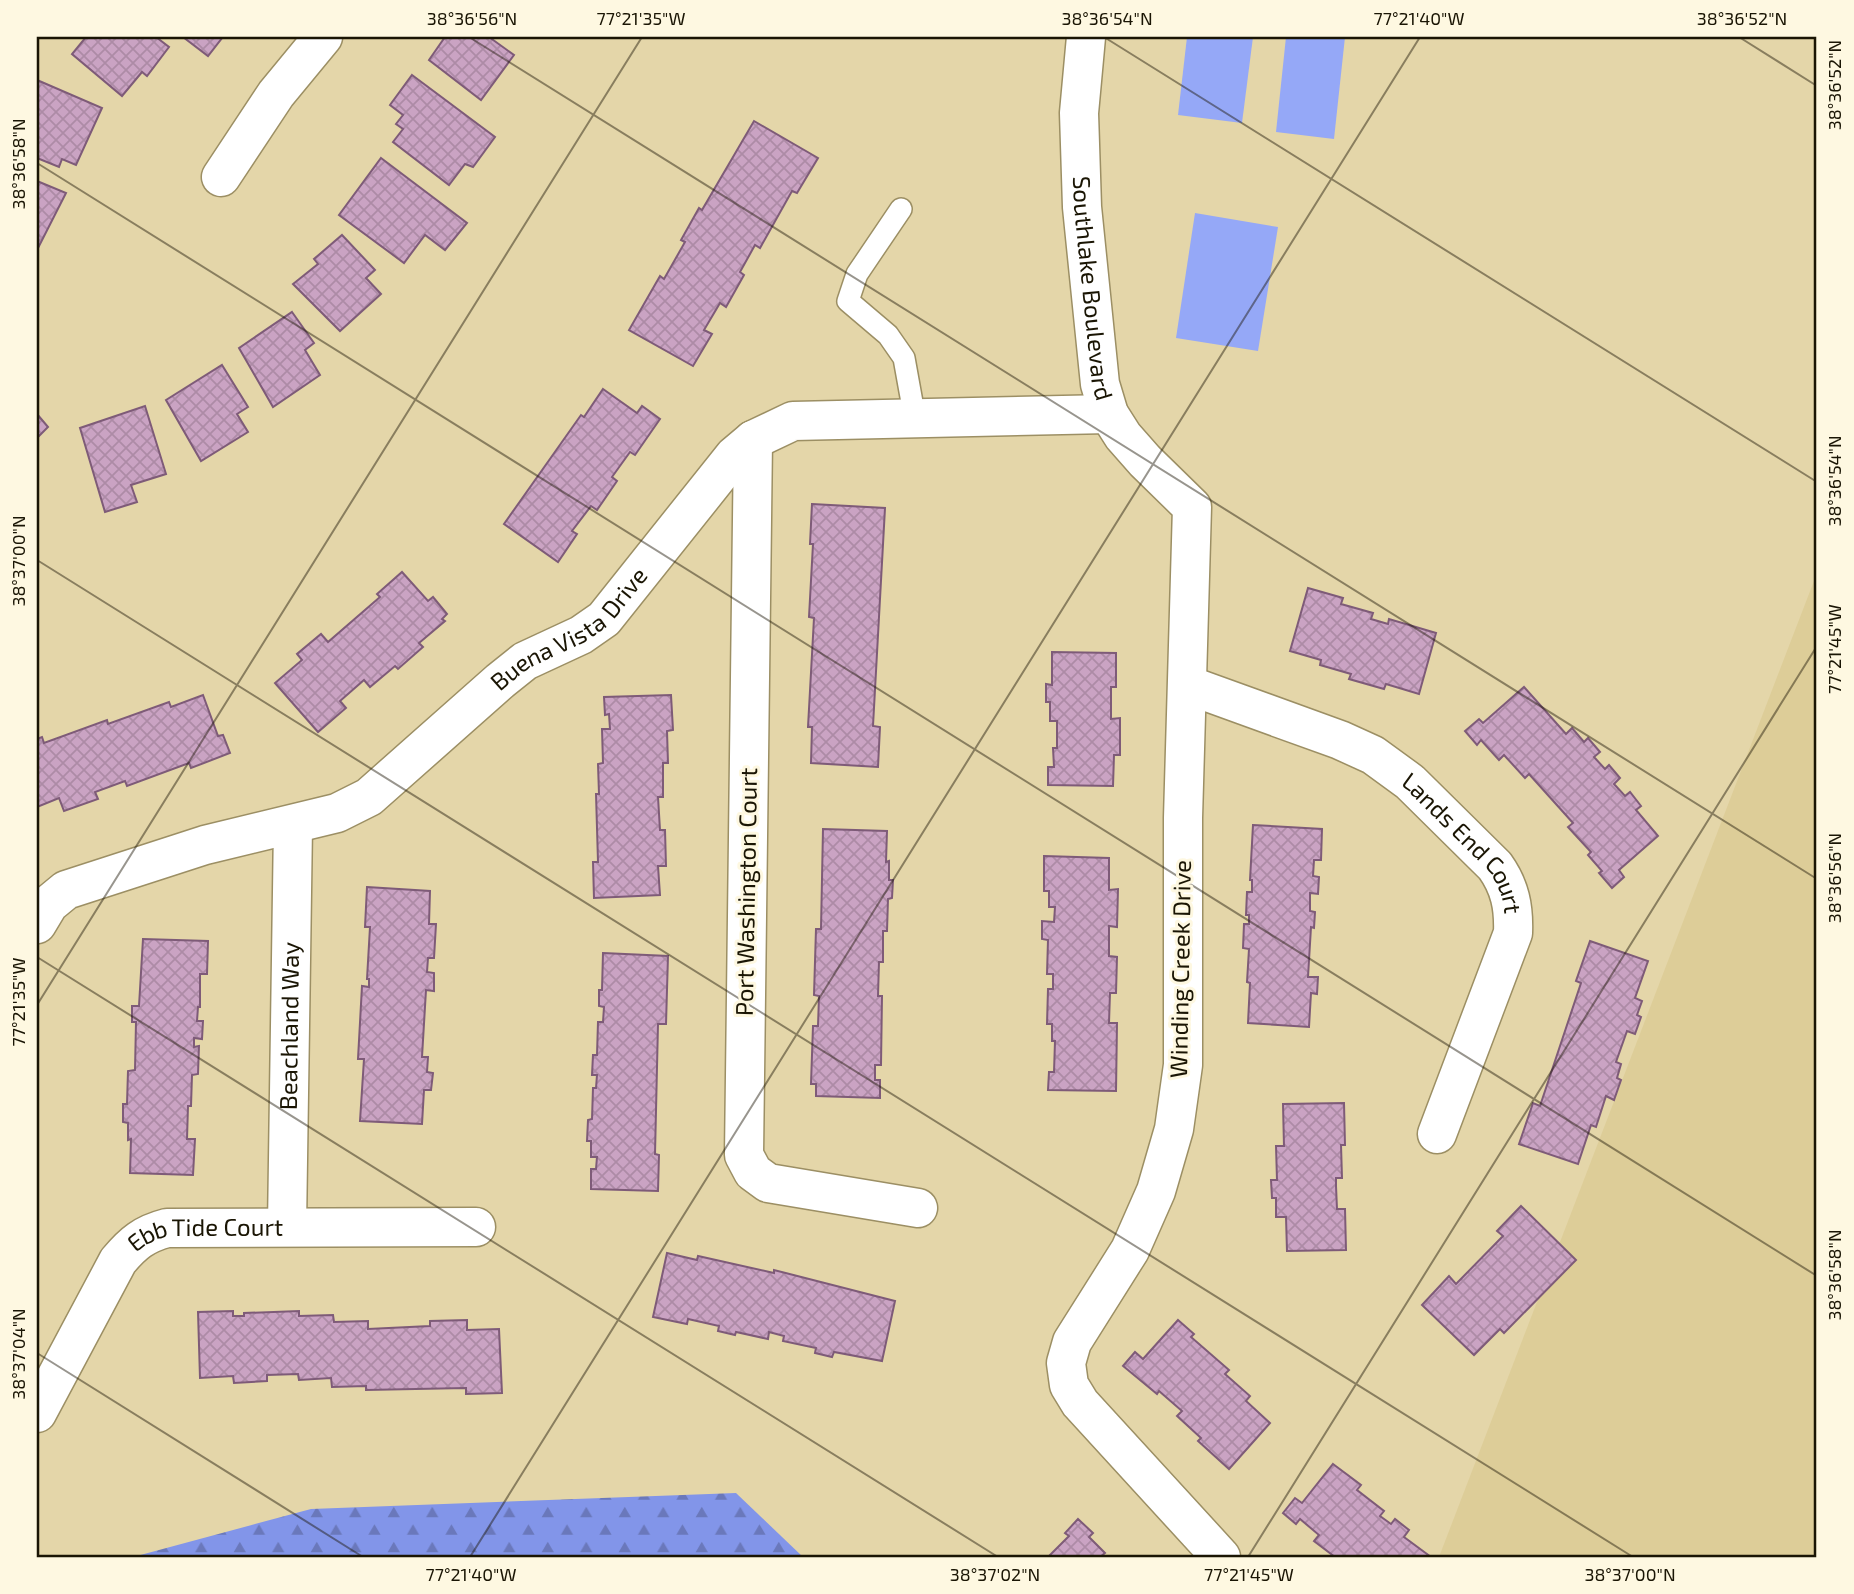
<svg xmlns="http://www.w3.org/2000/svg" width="1854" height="1594" viewBox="0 0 1854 1594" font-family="'Exo 2',sans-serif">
	<defs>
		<pattern id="forest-firs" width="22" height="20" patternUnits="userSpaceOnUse" patternTransform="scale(1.75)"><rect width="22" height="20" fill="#8295e9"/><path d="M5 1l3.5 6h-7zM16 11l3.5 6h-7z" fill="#6a78bb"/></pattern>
		<pattern id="building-cross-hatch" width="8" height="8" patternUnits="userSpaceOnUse" patternTransform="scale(1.75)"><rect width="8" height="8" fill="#caa3c3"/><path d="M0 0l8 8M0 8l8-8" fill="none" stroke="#ad8ba6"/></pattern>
	</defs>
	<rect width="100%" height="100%" fill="#e4d6a9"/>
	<path fill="#ddcd98" d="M1817,573V1557H1439Z"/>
	<path fill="url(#forest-firs)" d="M736,1493L803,1557H133L311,1509Z"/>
	<g fill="#95a8f7">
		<path d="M1187,37H1253L1242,123L1178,115Z"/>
		<path d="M1286,37H1345L1334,139L1276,132Z"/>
		<path d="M1195,213L1278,227L1258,351L1176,338Z"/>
	</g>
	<g fill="url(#building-cross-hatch)" stroke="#7e5b78" stroke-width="2">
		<path d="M86,37H156L169,47L147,76L142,72L122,96L72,54Z"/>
		<path d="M183,37H220L222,38L208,56Z"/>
		<path d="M445,37H489L514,55L481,100L429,60Z"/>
		<path d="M412,75L495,137L473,167L465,164L449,185L393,142L403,129L396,124L403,115L390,105Z"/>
		<path d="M37,80L102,108L76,165L62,159L59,167L37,158Z"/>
		<path d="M754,121L818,158L797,193L792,191L760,248L755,245L740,272L744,275L726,307L720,303L704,330L712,334L693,366L629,330L660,276L664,279L685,242L681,240L699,208L702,210Z"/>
		<path d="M381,158L467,223L445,250L425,235L404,263L339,215Z"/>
		<path d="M37,181L66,193L37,250Z"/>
		<path d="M342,235L375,270L366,278L381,294L340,331L293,284L318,264L314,259Z"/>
		<path d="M292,312L314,343L305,350L320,375L273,407L239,348Z"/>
		<path d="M222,365L248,407L237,414L248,432L201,461L166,400Z"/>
		<path d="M603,389L637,413L642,406L660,419L635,455L630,452L612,477L617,481L597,510L591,506L572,531L577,534L558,562L504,524L581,415L584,417Z"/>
		<path d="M145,406L166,474L131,485L137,502L105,512L80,428Z"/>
		<path d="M37,414L48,427L37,438Z"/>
		<path d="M812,504L885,508L873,726L880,727L878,767L811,763L812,727H808L814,618L809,617L813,544H810Z"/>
		<path d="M402,572L428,601L433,597L447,614L442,619L445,621L419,643L423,647L398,669L395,666L370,687L364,680L340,701L346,708L318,732L275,683L302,660L297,654L321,634L328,642L380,597L377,594Z"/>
		<path d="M1308,588L1343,598L1341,604L1373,613L1371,619L1388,624L1389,619L1436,633L1419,694L1386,684L1384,689L1349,679L1351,674L1320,665L1321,660L1290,651Z"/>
		<path d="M1052,652L1116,653V687H1111V719L1120,718V755H1114L1113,786L1048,785V767H1054L1053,748H1057V721H1050V702H1046V684L1052,685Z"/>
		<path d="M1524,687L1566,734L1572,728L1584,742L1588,738L1600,752L1594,757L1605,769L1609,765L1620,778L1614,784L1625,796L1630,792L1641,806L1636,810L1658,836L1619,870L1624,877L1612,888L1599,873L1602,871L1588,855L1591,852L1568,827L1573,823L1529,774L1525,778L1504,755L1499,760L1481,740L1477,745L1465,731L1479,719L1483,723Z"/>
		<path d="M203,695L218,736L223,735L230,753L191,768L189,763L127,786L125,781L95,792L98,799L64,811L59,798L37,807V739L42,737L44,743L107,720L108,724L169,702L171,707Z"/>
		<path d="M671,695L673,730L667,731L668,763H663V797H658L660,830H665L666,866H658L660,895L594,898L593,862H598L596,794H599L598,764L603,763L602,729H610L609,714L605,715L604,697Z"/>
		<path d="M1253,825L1322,829L1321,860H1314L1313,876L1319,877L1318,894L1310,893V911L1315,912L1314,928L1311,927L1308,977H1318L1317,994L1311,993L1309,1027L1248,1023L1250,983L1247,982L1249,949L1243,948L1244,924H1249V915H1246L1247,892H1252V880H1250Z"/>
		<path d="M823,829L887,831L886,862L889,861V880H893L892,898L888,899L887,931H883V962H879L878,996H882L881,1065H875V1080H880V1098L816,1096V1084H811L813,1026H818L819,996L814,995L816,929H821Z"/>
		<path d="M1044,856L1109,858V890L1118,889L1117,927L1109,926V956L1117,957L1116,993H1110L1109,1023H1117L1116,1091L1048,1090L1049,1072H1054L1055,1041H1052V1024H1047L1048,989H1053V974H1047L1048,940L1042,939V921L1054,922L1055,907H1049V891H1044Z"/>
		<path d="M367,887L430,891L429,924H436L434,958H428L427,972L434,973V991L426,990L422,1057H428L427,1072L433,1073L431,1090H424L422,1124L360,1121L364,1059H358L362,986L369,987V979H367L370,927H365Z"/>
		<path d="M143,939L208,941L207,974H200V1007H198L197,1021H203L202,1039L194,1038V1047L199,1046L198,1074L192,1075L191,1106H188L187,1139H195L193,1175L130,1173L131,1139L128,1140V1123L123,1122V1104H127L128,1071L135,1070L136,1022H132V1006H139Z"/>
		<path d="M1590,941L1648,961L1635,998L1642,1001L1637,1015L1641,1017L1635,1034L1627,1031L1616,1062L1621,1064L1617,1078L1621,1080L1614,1100L1606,1096L1596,1127L1591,1125L1578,1164L1519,1144L1533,1103L1540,1106L1581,983L1576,981Z"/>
		<path d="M603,953L668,956L666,1024H658L655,1154L659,1155L658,1191L591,1189V1169H596L597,1157H591V1141H587L588,1120L592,1119L593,1088H596L597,1075H592L593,1055H597L598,1022H603L604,1007L599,1006V990H602Z"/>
		<path d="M1344,1103L1345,1145H1341L1342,1178H1336V1186L1337,1209H1345L1346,1250L1287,1251L1286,1217H1276V1198H1272L1271,1180H1277L1276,1146H1284L1283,1104Z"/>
		<path d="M1521,1206L1576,1260L1504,1333L1500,1329L1474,1355L1422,1305L1449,1276L1456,1284L1503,1236L1497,1231Z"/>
		<path d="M667,1253L697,1260L698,1256L774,1273V1270L895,1301L882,1361L834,1352L832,1357L815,1353L816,1348L783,1341L784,1336L769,1332L768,1339L736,1332L735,1335L718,1331L719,1326L688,1319L687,1324L653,1317Z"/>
		<path d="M233,1311V1316H244V1313L299,1311V1316L333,1315L334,1322L368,1321V1329L430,1326V1321L467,1320V1330L499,1329L502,1393L466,1394V1388L366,1390V1386L332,1387L331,1378L299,1380L298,1374L267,1375V1381L234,1383L233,1376L200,1378L198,1312Z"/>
		<path d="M1178,1320L1194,1334L1191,1337L1229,1370L1225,1374L1250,1396L1246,1401L1270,1423L1229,1469L1198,1441L1201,1438L1177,1416L1182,1411L1159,1391L1157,1394L1123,1366L1135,1352L1143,1359Z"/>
		<path d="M1333,1464L1361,1485L1357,1490L1384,1511L1380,1516L1391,1524L1395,1519L1409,1530L1404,1537L1431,1557H1335L1314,1541L1319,1535L1300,1519L1296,1524L1283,1513L1295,1498L1302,1503Z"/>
		<path d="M1078,1519L1093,1533L1089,1537L1105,1553L1100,1557H1048L1069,1536L1065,1533Z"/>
	</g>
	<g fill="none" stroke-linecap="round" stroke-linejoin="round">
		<g stroke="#9c8f64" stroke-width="24">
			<path id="service" d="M901,209L857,274L848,301L888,335L904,358L915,419"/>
		</g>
		<g stroke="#9c8f64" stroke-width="41">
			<g id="minor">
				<path id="s1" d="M1086,37L1079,113L1082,207L1100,384L1109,414L1123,436L1145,461L1192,507L1183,818V1065L1174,1129L1156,1191L1130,1250L1072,1342L1066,1363L1069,1385L1080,1403L1221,1557"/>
				<path d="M221,177L276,94L323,37"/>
				<path d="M753,440L744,1155L753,1172L768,1183L918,1208"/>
				<path id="s2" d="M1188,685L1340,740L1373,755L1410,782L1495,866C1510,887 1514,907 1513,933L1437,1134"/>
				<path id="s3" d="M37,924L49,904L66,890L205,845L337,813L369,797L500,681L525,661L581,635L604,619L734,456L753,440L793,421L1109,414"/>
				<path id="s4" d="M287,1227L293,825"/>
				<path id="s5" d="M37,1413L118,1261C133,1243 144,1234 167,1228L476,1227"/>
			</g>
		</g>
		<use href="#service" stroke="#fff" stroke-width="21"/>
		<use href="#minor" stroke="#fff" stroke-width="38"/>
	</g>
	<path fill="none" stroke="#1a1504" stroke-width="2" stroke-opacity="0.45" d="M469,37L1817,879M1104,37L1817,482M1739,37L1817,86M37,163L1817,1276M37,560L1633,1557M37,957L998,1557M37,1005L642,37M37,1353L363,1557M470,1557L1420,37M1248,1557L1817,646"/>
	<g text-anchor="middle" stroke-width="6" stroke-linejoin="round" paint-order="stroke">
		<g font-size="24" fill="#1a1504" stroke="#fef8e1">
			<text dy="8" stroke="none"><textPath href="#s1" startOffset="252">Southlake Boulevard</textPath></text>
			<text dy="8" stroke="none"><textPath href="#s3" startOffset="626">Buena Vista Drive</textPath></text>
			<text dy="8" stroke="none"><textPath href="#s2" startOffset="326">Lands End Court</textPath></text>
			<text transform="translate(747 892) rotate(-89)" y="8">Port Washington Court</text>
			<text transform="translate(1181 969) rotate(-89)" y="8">Winding Creek Drive</text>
			<text dy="8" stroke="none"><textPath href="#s4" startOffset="201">Beachland Way</textPath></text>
			<text dy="8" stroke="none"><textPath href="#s5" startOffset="270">Ebb Tide Court</textPath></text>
		</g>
	</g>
	<rect width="1854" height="1594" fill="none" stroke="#fef8e1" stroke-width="77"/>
	<rect x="38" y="38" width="1777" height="1518" fill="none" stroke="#1a1504" stroke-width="2.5"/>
	<g font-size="18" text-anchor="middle" fill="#1a1504">
		<text x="472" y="25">38°36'56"N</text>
		<text x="641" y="25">77°21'35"W</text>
		<text x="1107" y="25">38°36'54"N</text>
		<text x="1419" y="25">77°21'40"W</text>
		<text x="1742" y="25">38°36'52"N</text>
		<text transform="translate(1835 85) rotate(-90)" y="6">38°36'52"N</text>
		<text transform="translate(19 164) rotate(-90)" y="6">38°36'58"N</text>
		<text transform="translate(1835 481) rotate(-90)" y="6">38°36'54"N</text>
		<text transform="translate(19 561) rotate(-90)" y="6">38°37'00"N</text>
		<text transform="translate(1835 649) rotate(-90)" y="6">77°21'45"W</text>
		<text transform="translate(1835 878) rotate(-90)" y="6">38°36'56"N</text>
		<text transform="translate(19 1002) rotate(-90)" y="6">77°21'35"W</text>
		<text transform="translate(1835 1275) rotate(-90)" y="6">38°36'58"N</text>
		<text transform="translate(19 1354) rotate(-90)" y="6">38°37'04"N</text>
		<text x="471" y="1581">77°21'40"W</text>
		<text x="995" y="1581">38°37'02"N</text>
		<text x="1249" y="1581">77°21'45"W</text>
		<text x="1630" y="1581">38°37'00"N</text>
	</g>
</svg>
